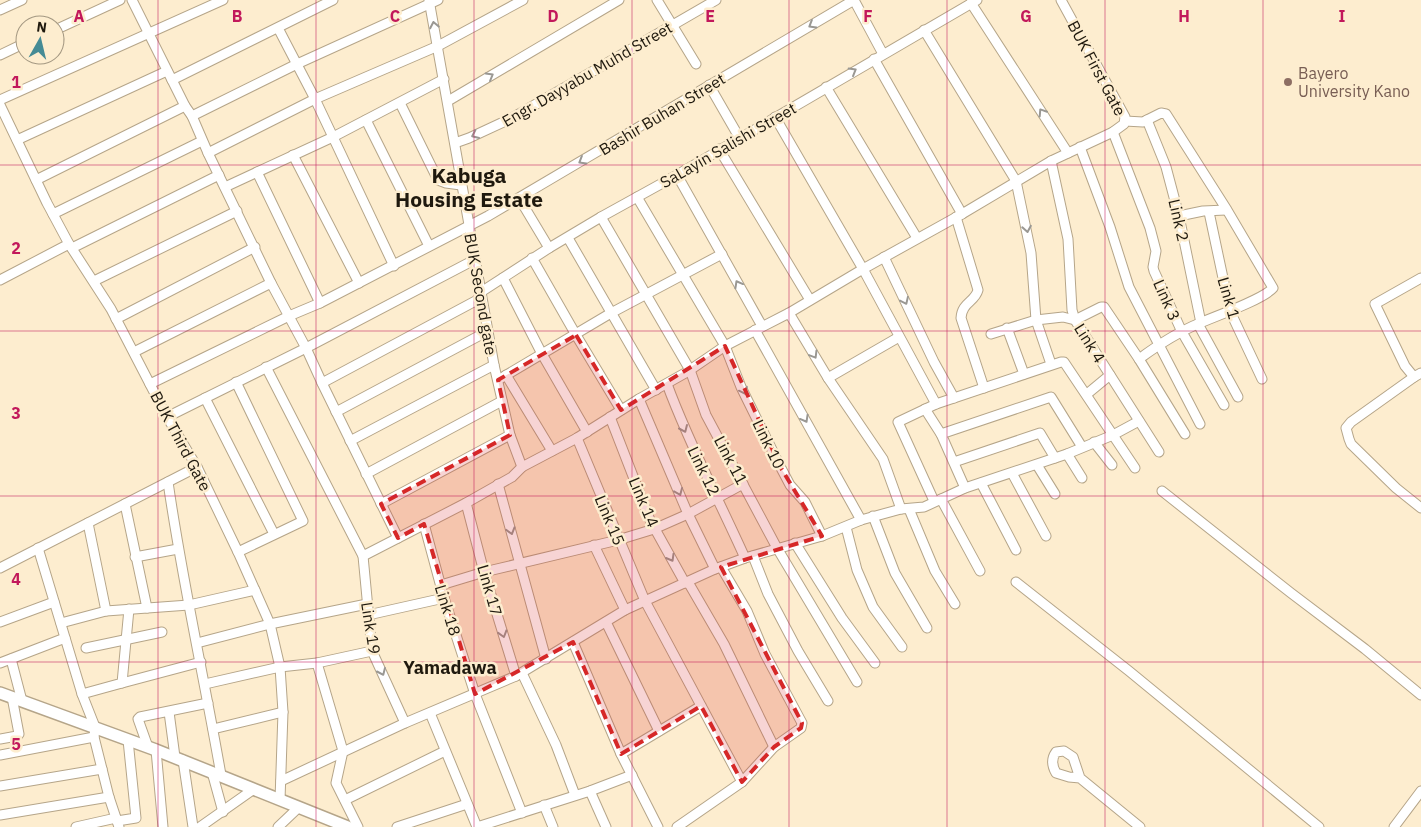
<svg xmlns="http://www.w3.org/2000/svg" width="1421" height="827" viewBox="0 0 1421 827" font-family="'IBM Plex Sans',sans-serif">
	<rect width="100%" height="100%" fill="#fdedcf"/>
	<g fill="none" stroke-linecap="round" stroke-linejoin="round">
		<g stroke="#b5a589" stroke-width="11">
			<g id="minor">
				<path d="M132,0L185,106L192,116L208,153L271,283L306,348L322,383L398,538"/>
				<path d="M429,0L494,365L510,435L522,467"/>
				<path d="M657,0L696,64"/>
				<path d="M854,0L883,54"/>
				<path d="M971,3L1068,153"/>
				<path d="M0,10L22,0"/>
				<path d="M278,28L315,99L394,266"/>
				<path d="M55,30L120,0"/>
				<path d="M924,30L1016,181L1031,253L1036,320L1051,364"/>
				<path d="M0,55L25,43"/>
				<path d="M874,59L962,214"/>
				<path d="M172,80L333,0"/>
				<path d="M709,85L739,137"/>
				<path d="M826,87L917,238"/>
				<path d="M0,100L223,0"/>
				<path d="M448,101L619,0"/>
				<path d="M400,103L438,180L446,183L461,185"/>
				<path d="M0,105L47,203L69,244L111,309L167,417L197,467L238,552L270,624L280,667L283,712L280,800"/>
				<path d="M192,116L297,64L438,0"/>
				<path d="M775,117L863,269L936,404"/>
				<path d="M366,120L429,246"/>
				<path d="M1147,120L1166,167L1179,216L1201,323"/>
				<path d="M1125,121L1143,122L1161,113L1166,114L1227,210L1273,288C1264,299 1216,316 1200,323C1178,332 1158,345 1139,359"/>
				<path d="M1113,132L1150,228L1156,251L1153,267L1154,271L1182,332L1224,405"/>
				<path d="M17,140L167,71"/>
				<path d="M455,143L469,138L512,118L716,0"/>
				<path d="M1080,147L1110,227L1129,287L1200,424"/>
				<path d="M719,149L810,300"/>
				<path d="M208,153L315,99L438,46L523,0"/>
				<path d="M293,155L359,283"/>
				<path d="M1051,161L1068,239L1072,310L1075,320L1159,452"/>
				<path d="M257,172L320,303"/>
				<path d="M677,175L762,326"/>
				<path d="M36,180L185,106"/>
				<path d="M225,187L333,137L444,79"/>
				<path d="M637,197L725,346L741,387L781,468L790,485L805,502L822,536"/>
				<path d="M519,198L549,248"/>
				<path d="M1209,212L1230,311L1262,379"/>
				<path d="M53,214L202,141"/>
				<path d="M1179,216L1203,211L1226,210"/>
				<path d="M601,217L690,370L706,415L777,548L857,682"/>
				<path d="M956,217L978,290C975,302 962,302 961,318L984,388"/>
				<path d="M568,238L656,390"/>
				<path d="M72,248L219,175"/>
				<path d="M884,257L934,362L954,398"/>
				<path d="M532,258L576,335L621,410"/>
				<path d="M503,278L542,354L587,432"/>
				<path d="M1421,278L1375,304L1405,366L1414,377L1421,373"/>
				<path d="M0,280L69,244"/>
				<path d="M94,281L237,211"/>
				<path d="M481,292L549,248L601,217L677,175L977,0"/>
				<path d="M789,313L828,378L883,459L901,509"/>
				<path d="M116,319L255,247"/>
				<path d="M1198,324L1238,397"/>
				<path d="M1007,328L1024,374"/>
				<path d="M755,330L861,520"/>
				<path d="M991,334L1036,320L1063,317L1075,320L1101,307H1104L1139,359L1185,434"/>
				<path d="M134,352L271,283"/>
				<path d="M266,367L363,556L372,651L405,723"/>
				<path d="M506,375L552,451"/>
				<path d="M1414,377L1351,422L1346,428L1349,439L1351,444L1396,488L1421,508"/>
				<path d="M828,378L899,337"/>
				<path d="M498,380L611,313L722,254"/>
				<path d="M236,382L303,521L238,552"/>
				<path d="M322,383L481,298"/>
				<path d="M150,384L289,316L320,303L488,216L854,0"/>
				<path d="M667,384C689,444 719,500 745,558"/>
				<path d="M1087,394L1110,375"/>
				<path d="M205,398L274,534"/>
				<path d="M639,399L688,514L715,569"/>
				<path d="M925,409L941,434L965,488"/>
				<path d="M336,412L488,331"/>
				<path d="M167,417L306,348L474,260"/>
				<path d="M610,417L650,520L685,583"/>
				<path d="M941,434L1051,397L1082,447"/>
				<path d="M577,438L645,601L742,782"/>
				<path d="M350,441L494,365"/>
				<path d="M1094,442L1112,465"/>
				<path d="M1067,454L1082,478"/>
				<path d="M954,462L1040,433L1055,458"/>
				<path d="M1037,465L1055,494"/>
				<path d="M1012,473L1046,536"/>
				<path d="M366,474L502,401"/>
				<path d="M168,482C182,580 204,677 221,775"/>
				<path d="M981,483L1016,550"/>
				<path d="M498,484L546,659"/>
				<path d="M1162,491L1291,593L1365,649L1421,695"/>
				<path d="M941,499L980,571"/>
				<path d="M934,501L898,422L936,404L1061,362H1064L1135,468"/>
				<path d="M466,503L484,572L516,676"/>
				<path d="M125,504L147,608"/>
				<path d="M381,504L510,435"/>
				<path d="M909,509L935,571L955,604"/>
				<path d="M873,516L895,573L927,628"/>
				<path d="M88,523L106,611"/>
				<path d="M424,524L444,598L475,694L522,813"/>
				<path d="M846,527L857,570L873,607L902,647"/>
				<path d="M795,543L842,618L875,663"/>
				<path d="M594,545L625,610"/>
				<path d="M38,548L82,694L95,727L94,737L109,797L119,827"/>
				<path d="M363,556L466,503L512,477L522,467L577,438L639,399L687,372L725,346L789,313L863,269L962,214L1051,161L1113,132L1124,124L1125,117L1061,0"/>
				<path d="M753,556L768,594L798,651L828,701"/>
				<path d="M135,557L178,549"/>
				<path d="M0,568L197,467"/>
				<path d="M688,582L724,644L774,747"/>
				<path d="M1016,582L1129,671L1319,827"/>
				<path d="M441,585L484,572L618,540L654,529L688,514L743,484"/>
				<path d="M368,615L444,598"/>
				<path d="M0,622L54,602"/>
				<path d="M606,622L659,731"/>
				<path d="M61,623L106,611L189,605L255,590"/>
				<path d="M573,642L621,754L658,827"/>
				<path d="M197,643L270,624L367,604"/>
				<path d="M86,648L162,632"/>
				<path d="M11,659L22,701"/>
				<path d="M0,663L65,638"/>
				<path d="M317,663L343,751L336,783L358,827"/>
				<path d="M522,673L556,745L575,795"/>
				<path d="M122,683L201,662"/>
				<path d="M205,684L280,667L317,663L372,651"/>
				<path d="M82,694L122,683L129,609"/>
				<path d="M169,712L175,757"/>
				<path d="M430,713L477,827"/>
				<path d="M213,729L283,712"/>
				<path d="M0,739L17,736L19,734L12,697"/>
				<path d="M148,747L138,719L140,717L208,703"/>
				<path d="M156,750L163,827"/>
				<path d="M621,754L701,706"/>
				<path d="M0,755L94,737"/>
				<path d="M183,760L193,827"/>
				<path d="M212,772L223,812"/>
				<path d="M1080,778L1069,777L1056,773C1052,766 1051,759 1056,752L1064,751L1073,757L1080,778L1140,827"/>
				<path d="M281,781L405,723L516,676L625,610L715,569L745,558L822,536L861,520L901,509L924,507L965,488L1067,454L1113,435L1139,421"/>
				<path d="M0,786L102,769"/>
				<path d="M590,791L606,827"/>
				<path d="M345,800L445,751"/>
				<path d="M544,805L553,827"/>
				<path d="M0,815L109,797"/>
				<path d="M117,821L136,818L128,740"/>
				<path d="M76,827L116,818"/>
				<path d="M200,827L254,789"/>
				<path d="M278,827L298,808"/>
				<path d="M397,827L467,804"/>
				<path d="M477,827L590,791L632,775"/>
				<path d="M677,827L742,782L774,747L801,728L802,723L765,654L747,611L721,567"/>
				<path d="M1394,827L1421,791"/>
			</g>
		</g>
		<g stroke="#b5a589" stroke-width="14">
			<path id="tertiary" d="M0,693L156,750L348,827"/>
		</g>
		<use href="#minor" stroke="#fff" stroke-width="9"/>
		<use href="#tertiary" stroke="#fff" stroke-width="11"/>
	</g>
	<defs><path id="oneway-chevron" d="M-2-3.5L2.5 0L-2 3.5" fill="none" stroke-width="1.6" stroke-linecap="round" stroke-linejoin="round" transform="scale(1.25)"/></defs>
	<g stroke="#9a9893">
		<use href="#oneway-chevron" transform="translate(434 25) rotate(-101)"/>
		<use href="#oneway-chevron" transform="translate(812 25) rotate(149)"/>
		<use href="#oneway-chevron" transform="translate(853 71) rotate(-30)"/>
		<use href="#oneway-chevron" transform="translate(490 76) rotate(-30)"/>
		<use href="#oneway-chevron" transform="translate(1042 112) rotate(-123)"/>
		<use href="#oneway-chevron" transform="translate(475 135) rotate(155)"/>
		<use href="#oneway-chevron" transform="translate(582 161) rotate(149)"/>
		<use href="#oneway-chevron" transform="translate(1027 229) rotate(80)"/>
		<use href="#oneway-chevron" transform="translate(738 284) rotate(-119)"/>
		<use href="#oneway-chevron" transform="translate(905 301) rotate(65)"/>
		<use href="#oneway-chevron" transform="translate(814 355) rotate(59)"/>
		<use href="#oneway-chevron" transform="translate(744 391) rotate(64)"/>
		<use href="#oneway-chevron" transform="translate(805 419) rotate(61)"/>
		<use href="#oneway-chevron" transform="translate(684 429) rotate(66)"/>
		<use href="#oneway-chevron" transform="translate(679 492) rotate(67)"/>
		<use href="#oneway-chevron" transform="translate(511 531) rotate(74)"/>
		<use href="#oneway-chevron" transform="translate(671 558) rotate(60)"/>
		<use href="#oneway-chevron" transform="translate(503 634) rotate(73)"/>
		<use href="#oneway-chevron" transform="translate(382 672) rotate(66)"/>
	</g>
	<path fill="#d62828" fill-opacity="0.2" stroke="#d62828" stroke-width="4" stroke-dasharray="10 6" stroke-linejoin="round" d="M576,335L621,410L725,346L781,468L822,536L721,567L802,723L801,728L774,747L742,782L701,706L621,754L573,642L475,694L424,524L398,538L381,504L510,435L498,380Z"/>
	<path fill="none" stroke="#c2185b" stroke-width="1" stroke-opacity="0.55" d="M158,0V827M316,0V827M474,0V827M632,0V827M789,0V827M947,0V827M1105,0V827M1263,0V827M0,165H1421M0,331H1421M0,496H1421M0,662H1421"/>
	<circle fill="#8d6e63" stroke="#fdedcf" stroke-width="2" cx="1288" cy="82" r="5"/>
	<g text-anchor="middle" stroke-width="5" stroke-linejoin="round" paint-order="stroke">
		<g font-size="16" fill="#1f190e" stroke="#fdedcf">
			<text transform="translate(1097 68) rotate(62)" y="6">BUK First Gate</text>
			<text transform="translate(587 74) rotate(-30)" y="6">Engr. Dayyabu Muhd Street</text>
			<text transform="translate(662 114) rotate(-31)" y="6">Bashir Buhan Street</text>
			<text transform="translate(728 145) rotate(-30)" y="6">SaLayin Salishi Street</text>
			<text transform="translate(1179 220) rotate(77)" y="6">Link 2</text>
			<text transform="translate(481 294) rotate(80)" y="6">BUK Second gate</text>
			<text transform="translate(1229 298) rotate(74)" y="6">Link 1</text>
			<text transform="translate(1167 300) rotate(66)" y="6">Link 3</text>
			<text transform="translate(1090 343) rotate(58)" y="6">Link 4</text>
			<text transform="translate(181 441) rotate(62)" y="6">BUK Third Gate</text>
			<text transform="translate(769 444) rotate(64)" y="6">Link 10</text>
			<text transform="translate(731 460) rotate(62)" y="6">Link 11</text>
			<text transform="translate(704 471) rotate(64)" y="6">Link 12</text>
			<text transform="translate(644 502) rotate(67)" y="6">Link 14</text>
			<text transform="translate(610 520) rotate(67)" y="6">Link 15</text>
			<text transform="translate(490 590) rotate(74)" y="6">Link 17</text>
			<text transform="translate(448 610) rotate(73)" y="6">Link 18</text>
			<text transform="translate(371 628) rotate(81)" y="6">Link 19</text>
		</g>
		<g font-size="16" fill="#785e54" stroke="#fdedcf" text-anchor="start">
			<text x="1298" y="79">Bayero<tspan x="1298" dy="18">University Kano</tspan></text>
		</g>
		<g font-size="18" font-weight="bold" fill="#1f190e" stroke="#fdedcf">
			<text x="450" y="674">Yamadawa</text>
		</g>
		<g font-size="21" font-weight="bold" fill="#1f190e" stroke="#fdedcf">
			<text x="469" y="183">Kabuga<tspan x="469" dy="24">Housing Estate</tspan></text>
		</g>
	</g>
	<g font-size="16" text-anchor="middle" font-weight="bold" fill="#c2185b" stroke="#fdedcf" stroke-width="5" stroke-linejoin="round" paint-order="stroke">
		<text x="79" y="22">A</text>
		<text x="237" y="22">B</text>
		<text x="395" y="22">C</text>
		<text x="553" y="22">D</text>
		<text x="710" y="22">E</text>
		<text x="868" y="22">F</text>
		<text x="1026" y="22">G</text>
		<text x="1184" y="22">H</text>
		<text x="1342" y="22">I</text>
		<text x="16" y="88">1</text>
		<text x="16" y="254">2</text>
		<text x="16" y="419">3</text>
		<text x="16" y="585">4</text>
		<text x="16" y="750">5</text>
	</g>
	<g transform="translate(40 40) rotate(8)"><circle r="24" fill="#fdedcf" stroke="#a49882"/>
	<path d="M0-4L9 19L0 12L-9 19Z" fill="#458b95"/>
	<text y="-8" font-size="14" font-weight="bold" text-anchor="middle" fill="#1f190e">N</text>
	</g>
</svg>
